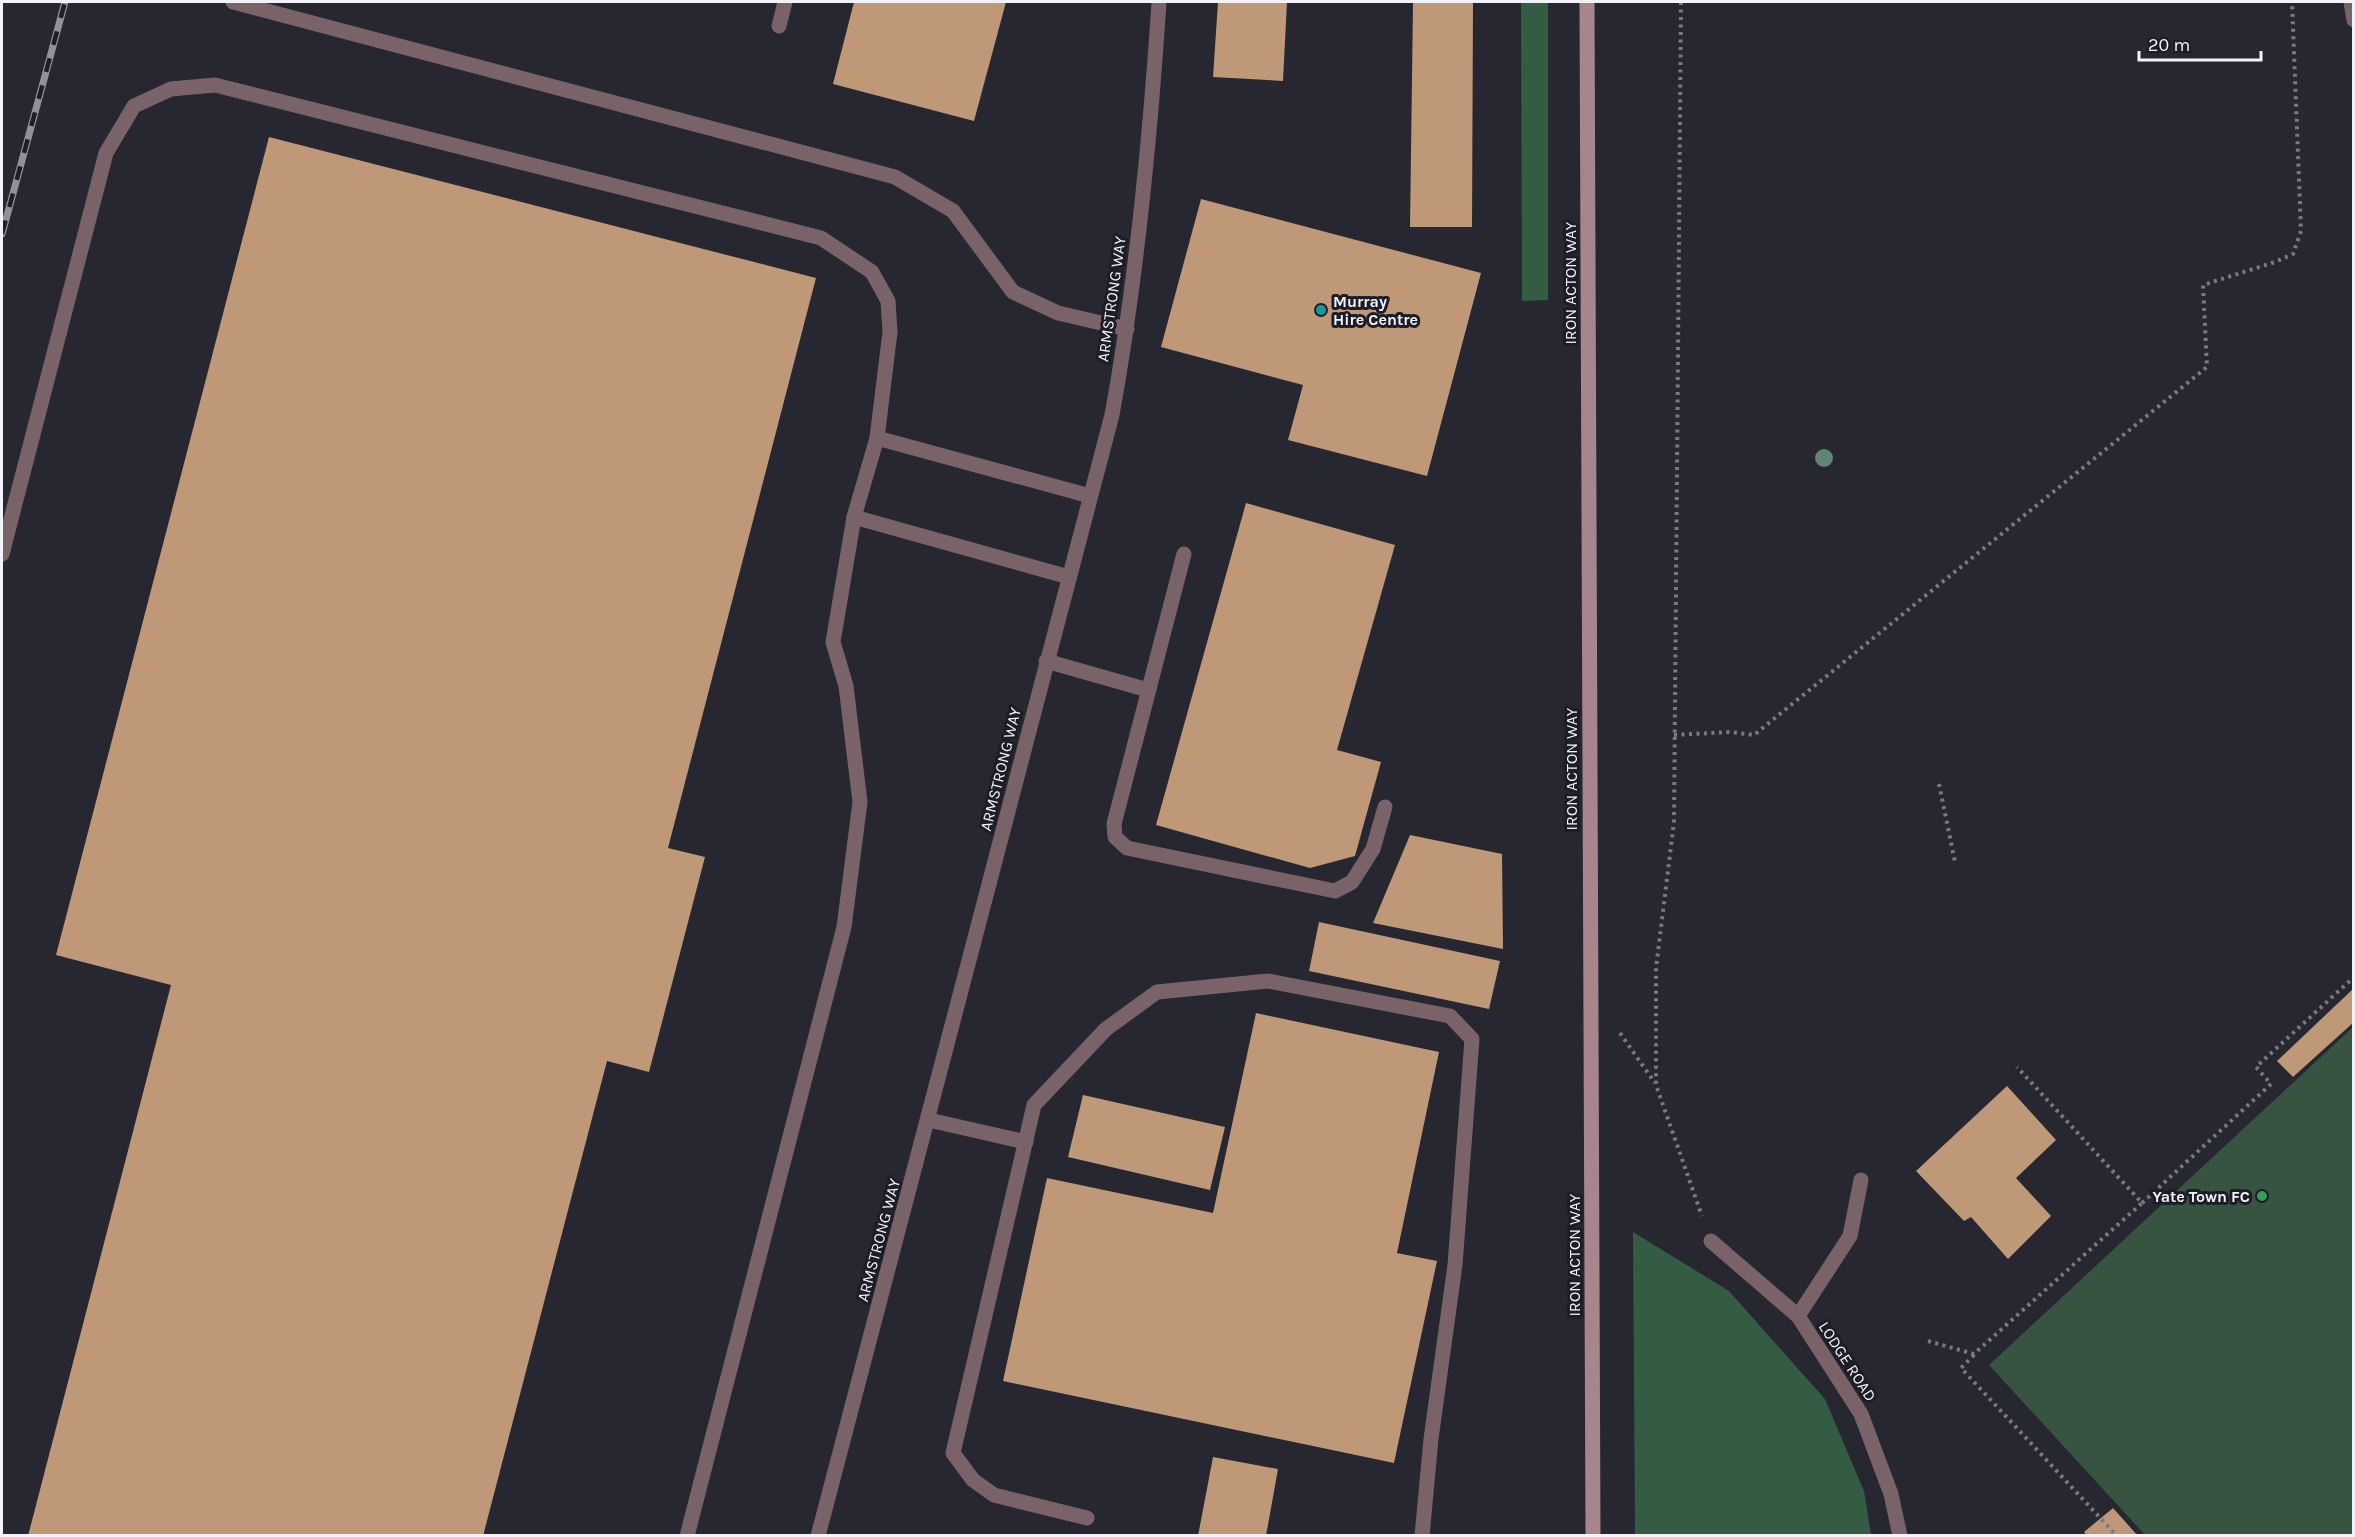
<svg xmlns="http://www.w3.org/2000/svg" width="2355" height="1537" viewBox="0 0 2355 1537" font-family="Karla,sans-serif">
	<rect width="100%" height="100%" fill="#262730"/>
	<path fill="#375441" d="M2353,1027V1535H2145L1989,1365Z"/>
	<g fill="#335c42">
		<path d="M1521,2H1548V300L1522,301Z"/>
		<path d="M1633,1232L1729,1291L1825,1399L1864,1491L1871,1535H1635Z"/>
	</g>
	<g fill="#be9877">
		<path d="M854,2H1006L974,121L833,84Z"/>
		<path d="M1218,2H1287L1283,81L1213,77Z"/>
		<path d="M1413,2H1473L1472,227H1410Z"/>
		<path d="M269,137L816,278L668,848L705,857L649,1072L607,1061L483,1536H28L171,985L56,955Z"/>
		<path d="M1201,199L1481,273L1427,476L1288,440L1303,385L1161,347Z"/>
		<path d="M1246,503L1395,545L1337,750L1381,762L1355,856L1310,868L1156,825Z"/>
		<path d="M1410,835L1502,854L1503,949L1373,923Z"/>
		<path d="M1319,922L1500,961L1489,1009L1309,971Z"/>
		<path d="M2354,988V1022L2293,1077L2277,1061Z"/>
		<path d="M1256,1013L1439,1052L1397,1253L1437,1261L1394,1463L1003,1381L1047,1178L1213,1213Z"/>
		<path d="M2007,1086L2056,1140L2016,1178L2051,1216L2008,1259L1971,1217L1964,1221L1916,1171Z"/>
		<path d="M1083,1095L1225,1127L1210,1190L1068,1157Z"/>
		<path d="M1213,1457L1278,1469L1266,1536H1198Z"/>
		<path d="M2113,1508L2138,1536H2087L2084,1532Z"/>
	</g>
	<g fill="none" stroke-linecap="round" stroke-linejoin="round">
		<g stroke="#797a82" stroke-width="4" stroke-dasharray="3 4.5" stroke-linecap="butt">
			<path d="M1681,2L1674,822L1656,968V1085L1702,1216"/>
			<path d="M1674,735L1730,732L1754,735L2207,367L2203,285L2275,262L2293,254L2301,231L2292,2"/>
			<path d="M1939,784L1955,862"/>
			<path d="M1620,1033L1655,1083"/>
			<path d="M2142,1203L2271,1084L2256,1067L2354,977"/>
			<path d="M1928,1341L1974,1354L2142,1203L2017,1067"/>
			<path d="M1974,1355L1961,1368L2117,1536"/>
		</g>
		<g stroke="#796368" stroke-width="15">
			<path d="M233,2L895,177L953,211L1013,292L1058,313L1127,329"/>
			<path d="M779,26L785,2"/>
			<path d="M877,438L1090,496"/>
			<path d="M854,517L1069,577"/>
			<path d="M2,554L106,153L134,106L171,89L215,85L821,238L872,272L888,301L890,332L877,438L854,517L833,642L846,686L860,802L844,927L687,1536"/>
			<path d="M1184,554L1114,824L1115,837L1127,848L1335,891L1352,882L1373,849L1385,807"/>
			<path d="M1046,661L1148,690"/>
			<path d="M929,1120L1026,1142"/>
			<path d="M1798,1316L1850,1236L1861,1180"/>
			<path d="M1087,1518L994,1495L973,1480L953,1453L1034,1105L1106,1029L1157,992L1268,981L1450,1016L1472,1039L1455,1265L1431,1439L1422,1536"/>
		</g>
		<g stroke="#796368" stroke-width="15">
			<path d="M2351,2L2354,20"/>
			<path d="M1711,1241L1798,1316L1861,1414L1891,1494L1900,1536"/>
			<path d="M818,1536L1112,415C1137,278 1150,140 1159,2"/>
		</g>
		<path stroke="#a7858c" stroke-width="15" d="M1587,2L1593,1536"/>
		<g stroke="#909199" stroke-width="7">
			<path id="rail" d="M2,234L65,2"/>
		</g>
		<use href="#rail" stroke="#1c1d26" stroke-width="4.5" stroke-dasharray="14" stroke-linecap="butt"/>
	</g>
	<circle fill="#608671" cx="1824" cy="458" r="9"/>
	<circle fill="#0f9aa8" stroke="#1c1d26" stroke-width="2" cx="1321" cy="310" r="6"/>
	<circle fill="#2e9e5b" stroke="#1c1d26" stroke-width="2" cx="2262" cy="1196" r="6"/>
	<g text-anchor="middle" stroke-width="6" stroke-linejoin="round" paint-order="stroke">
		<g font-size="16" fill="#f2f3fa" stroke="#1c1d26">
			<text transform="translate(1570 283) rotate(-90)" y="6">IRON ACTON WAY</text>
			<text transform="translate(1111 299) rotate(-82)" y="6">ARMSTRONG WAY</text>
			<text transform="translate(1000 769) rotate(-76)" y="6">ARMSTRONG WAY</text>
			<text transform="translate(1571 769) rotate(-90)" y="6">IRON ACTON WAY</text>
			<text transform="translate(878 1240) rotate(-75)" y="6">ARMSTRONG WAY</text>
			<text transform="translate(1574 1255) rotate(-90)" y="6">IRON ACTON WAY</text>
			<text transform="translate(1848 1361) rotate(57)" y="6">LODGE ROAD</text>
		</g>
		<g font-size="16" font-weight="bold" fill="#f2f3fa" stroke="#1c1d26" text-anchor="start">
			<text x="1333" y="307">Murray<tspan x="1333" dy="18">Hire Centre</tspan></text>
			<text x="2250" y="1202" text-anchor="end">Yate Town FC</text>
		</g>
	</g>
	<rect width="2355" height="1537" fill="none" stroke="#f2f3fa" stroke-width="6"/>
	<path d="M2139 51v9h122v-9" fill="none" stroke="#f2f3fa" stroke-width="3"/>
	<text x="2148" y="51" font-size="18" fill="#f2f3fa" stroke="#1c1d26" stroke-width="4.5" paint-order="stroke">20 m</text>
</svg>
